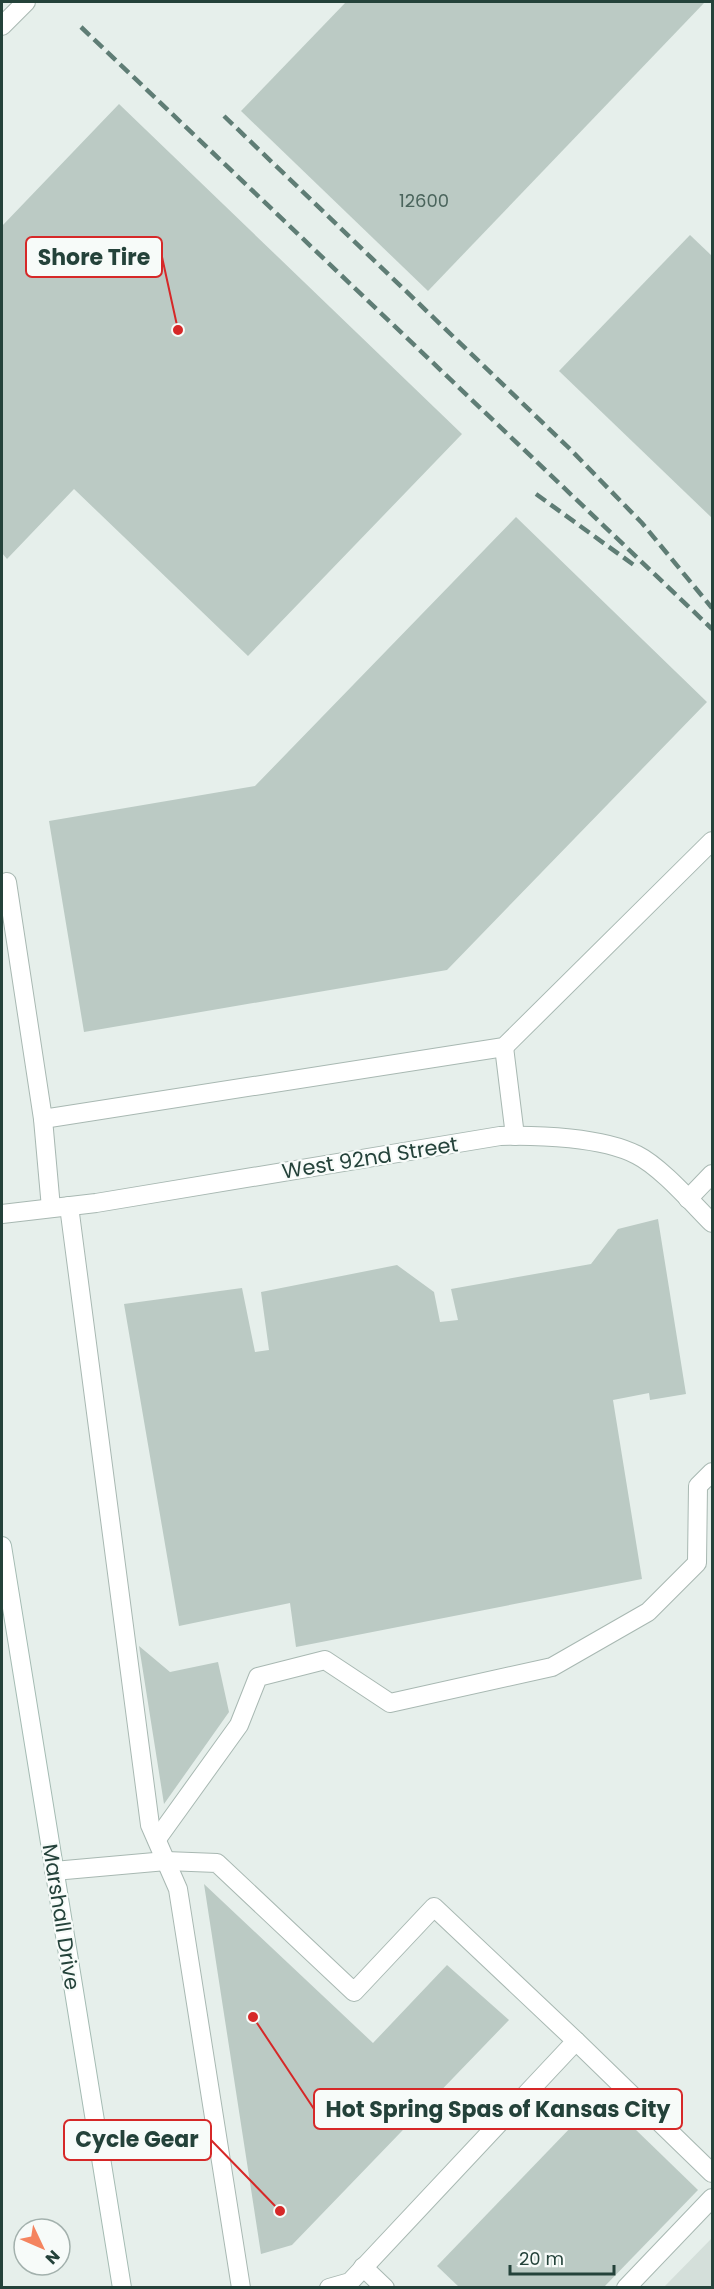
<svg xmlns="http://www.w3.org/2000/svg" width="714" height="2289" viewBox="0 0 714 2289" font-family="Poppins,sans-serif">
	<rect width="100%" height="100%" fill="#e6efeb"/>
	<path fill="#d4dfda" d="M712,2238V2287H664Z"/>
	<g fill="#bbcac4">
		<path d="M346,2H705L428,291L241,111Z"/>
		<path d="M119,104L462,434L248,656L74,489L7,559L2,553V226Z"/>
		<path d="M690,235L712,256V518L559,371Z"/>
		<path d="M516,517L707,702L447,970L84,1032L49,821L255,786Z"/>
		<path d="M658,1219L686,1394L650,1400L649,1393L613,1400L642,1579L296,1647L290,1603L179,1626L124,1304L242,1288L255,1352L269,1350L261,1292L397,1265L434,1292L440,1322L458,1320L451,1289L591,1264L618,1229Z"/>
		<path d="M139,1646L170,1672L218,1662L229,1712L164,1804Z"/>
		<path d="M204,1884L373,2043L447,1965L509,2020L292,2245L261,2254Z"/>
		<path d="M601,2096L698,2190L603,2288H460L437,2266Z"/>
	</g>
	<g fill="none" stroke-linecap="round" stroke-linejoin="round">
		<g stroke="#a8b8b2" stroke-width="20">
			<g id="lane">
				<path d="M7,882L43,1119L504,1047L712,841"/>
				<path d="M504,1047L515,1136"/>
				<path d="M43,1119L51,1208"/>
				<path d="M688,1199L712,1174"/>
				<path d="M69,1206L150,1825L178,1889L241,2288"/>
				<path d="M157,1839L239,1725L258,1677L325,1660L390,1703L552,1667L648,1612L697,1563L698,1486L712,1472"/>
				<path d="M54,1871L166,1861L217,1863L354,1992L434,1907L576,2041L350,2282L329,2288"/>
				<path d="M576,2041L712,2173"/>
				<path d="M363,2267L385,2288"/>
				<path d="M626,2288L712,2198"/>
			</g>
		</g>
		<g stroke="#a8b8b2" stroke-width="20">
			<g id="street">
				<path d="M2,26L26,2"/>
				<path d="M2,1214L96,1203L500,1136C539,1135 602,1137 637,1155C661,1167 692,1203 712,1223"/>
			</g>
		</g>
		<g stroke="#a4bbb3" stroke-width="20">
			<path id="secondary" d="M2,1546L122,2288"/>
		</g>
		<use href="#lane" stroke="#fff" stroke-width="18"/>
		<use href="#street" stroke="#fff" stroke-width="18"/>
		<use href="#secondary" stroke="#fff" stroke-width="18"/>
		<g stroke="#5f7d75" stroke-width="4.5" stroke-dasharray="12 6" stroke-linecap="butt">
			<path d="M81,27L712,629"/>
			<path d="M224,116L569,448L642,523L712,608"/>
			<path d="M536,494L638,568"/>
		</g>
	</g>
	<g text-anchor="middle" stroke-width="4.5" stroke-linejoin="round" paint-order="stroke">
		<g font-size="18" fill="#4a645c">
			<text x="424" y="207">12600</text>
		</g>
		<g font-size="21" fill="#24423a" stroke="#f7fbf9">
			<text transform="translate(370 1158) rotate(-9)" y="7">West 92nd Street</text>
			<text transform="translate(61 1917) rotate(81)" y="7">Marshall Drive</text>
		</g>
	</g>
	<path fill="none" stroke="#d62828" stroke-width="2" d="M178 330L162 257M253 2017L314 2109M280 2211L211 2140"/>
	<g fill="#d62828" stroke="#f7fbf9" stroke-width="2">
		<circle cx="178" cy="330" r="6"/>
		<circle cx="253" cy="2017" r="6"/>
		<circle cx="280" cy="2211" r="6"/>
	</g>
	<g fill="#f7fbf9" stroke="#d62828" stroke-width="2">
		<rect x="26" y="237" width="136" height="40" rx="6"/>
		<rect x="314" y="2089" width="368" height="40" rx="6"/>
		<rect x="64" y="2120" width="147" height="40" rx="6"/>
	</g>
	<g font-size="22" text-anchor="middle" font-weight="bold" fill="#24423a">
		<text x="94" y="265">Shore Tire</text>
		<text x="498" y="2117">Hot Spring Spas of Kansas City</text>
		<text x="137" y="2147">Cycle Gear</text>
	</g>
	<rect width="714" height="2289" fill="none" stroke="#24423a" stroke-width="6"/>
	<g transform="translate(42 2247) rotate(134)"><circle r="28" fill="#f7fbf9" stroke="#a3b1ad" stroke-width="1.5"/>
	<path d="M0-4.5L10 22L0 15L-10 22Z" fill="#f4845f"/>
	<text y="-9" font-size="16" font-weight="bold" text-anchor="middle" fill="#24423a">N</text>
	</g>
	<path d="M510 2265v9h104v-9" fill="none" stroke="#24423a" stroke-width="3"/>
	<text x="519" y="2265" font-size="18" fill="#24423a" stroke="#f7fbf9" stroke-width="4.5" paint-order="stroke">20 m</text>
</svg>
